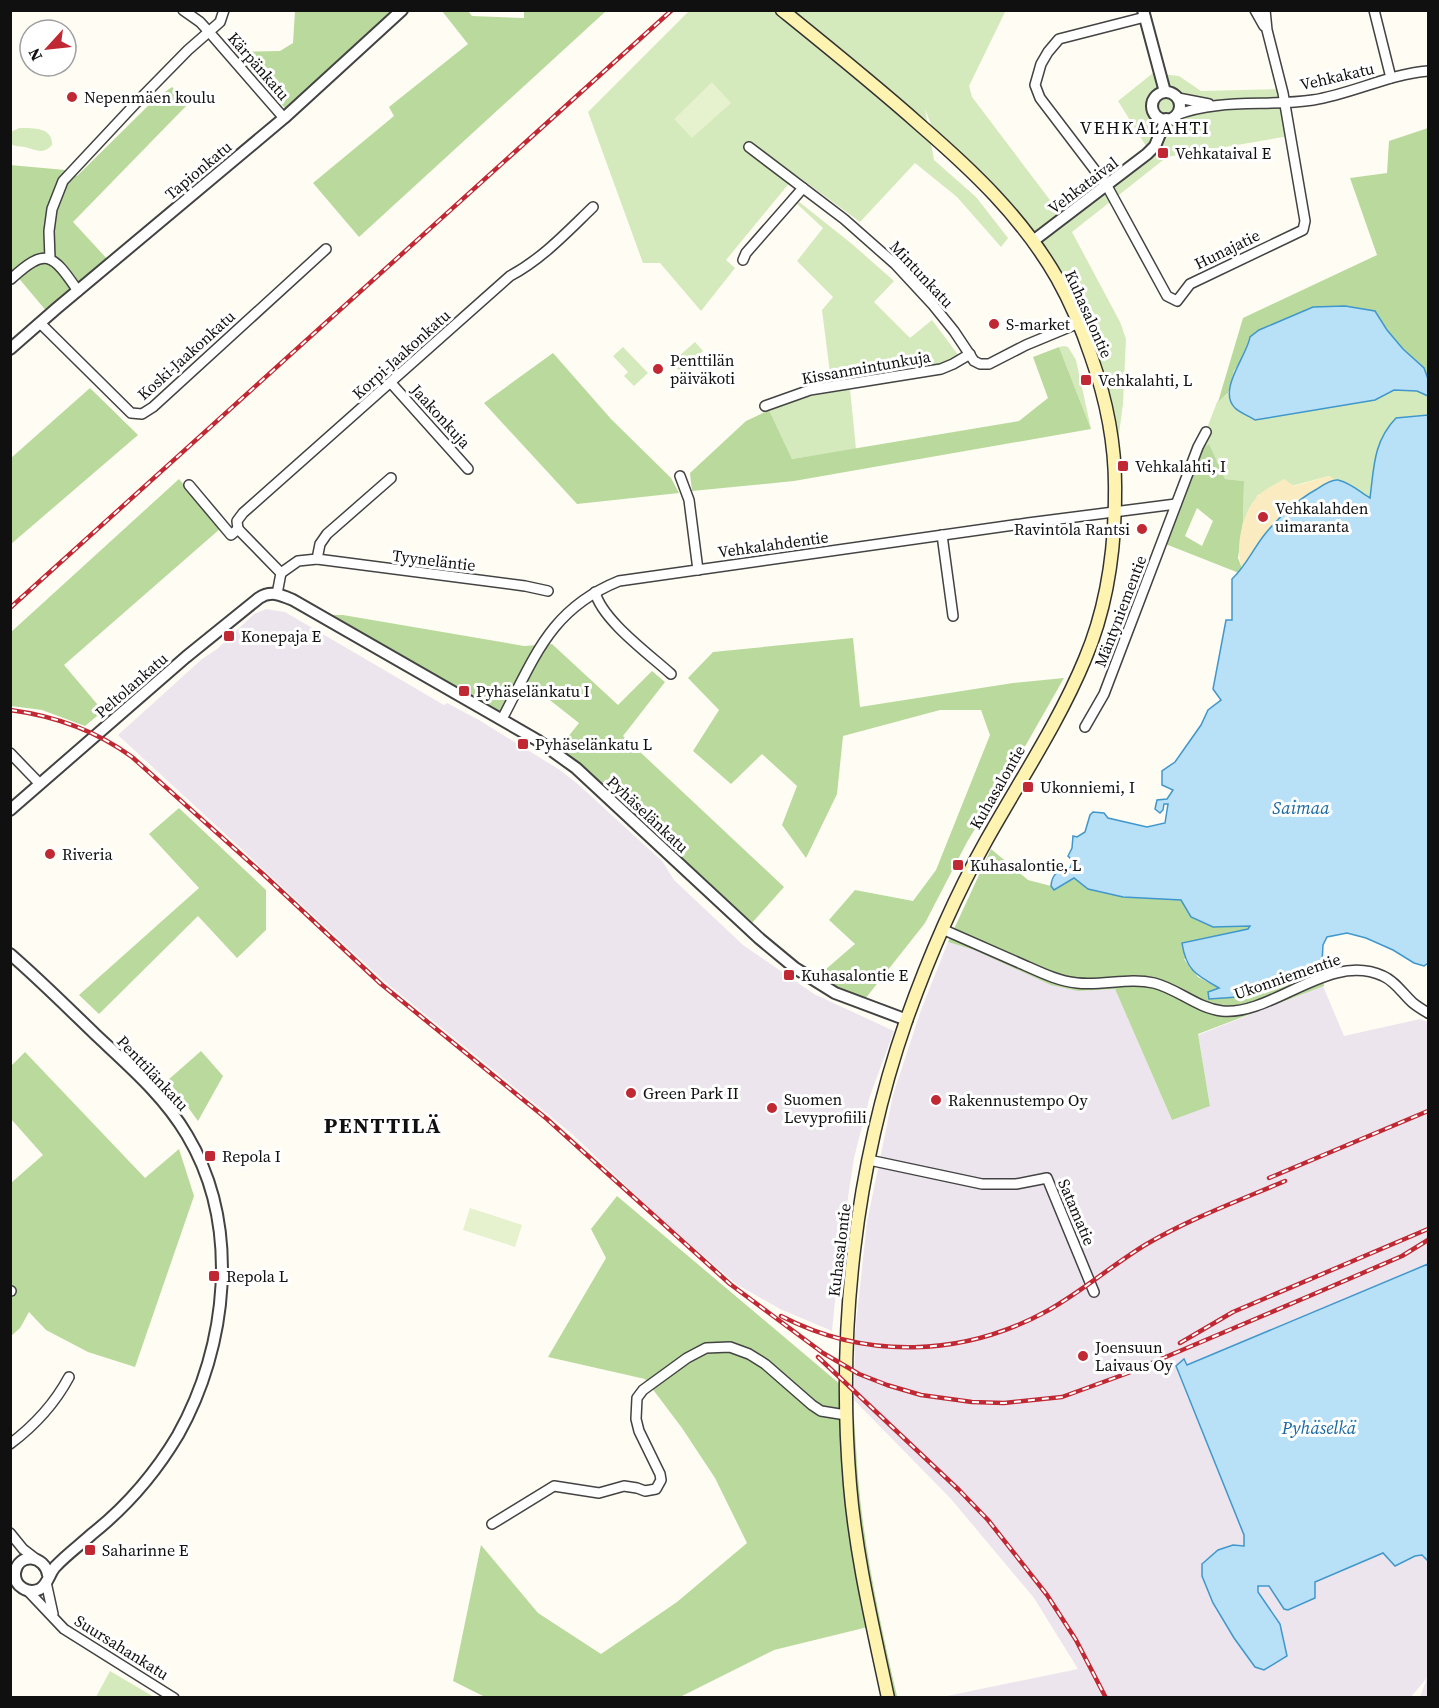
<svg xmlns="http://www.w3.org/2000/svg" width="1439" height="1708" viewBox="0 0 1439 1708" font-family="'Source Serif 4',serif">
	<rect width="100%" height="100%" fill="#fffcf3"/>
	<g fill="#ede5ee">
		<path d="M266,609L285,612L444,705L447,703L479,720L560,770L579,785L663,862L674,880L743,945L814,994L894,1031L870,1096L854,1158L840,1251L832,1331L780,1309L736,1284L660,1218L572,1134L384,981L118,735L202,659L217,649L254,614Z"/>
		<path d="M948,942L974,950L1078,991L1115,989L1172,1120L1210,1105L1198,1035L1323,986L1344,1036L1420,1019L1428,1022V1264L1187,1365L1185,1359L1177,1371L1244,1535L1245,1546L1233,1545L1218,1550L1202,1564L1234,1638L1255,1667L1264,1670L1287,1656L1279,1624L1258,1592L1257,1586H1269L1284,1609L1314,1582L1384,1553L1395,1566L1415,1556L1422,1555L1428,1561V1697H1420L1427,1678L1410,1698L942,1697L1078,1669L1034,1598L951,1499L854,1400L855,1333L867,1222L893,1095L921,1010Z"/>
	</g>
	<g fill="#d5eabc">
		<path d="M1006,10L969,86L972,97L1059,212L1146,146L1118,101L1153,73L1179,76L1201,91L1282,89L1289,136L1167,157L1072,232L1120,322L1126,339L1123,404L1118,441L1109,394L1092,341L1053,262L1018,212L987,178L932,127L925,109L934,160L976,197L1008,238L1001,247L957,197L915,163L860,222L796,175L726,260L735,268L701,311L660,263H643L588,112L689,11Z"/>
		<path d="M19,128C33,128 53,127 52,145C43,155 36,150 25,147C19,146 16,147 11,144V132Z"/>
		<path d="M798,201L852,244L894,281L874,302L910,338L932,320L959,356L932,367L831,381L822,310L833,297L797,261L823,228L796,203Z"/>
		<path d="M1313,307L1428,379V429L1409,536L1329,476L1258,495L1243,523L1244,481L1225,479L1209,445L1198,452L1217,402L1229,393L1259,330Z"/>
		<path d="M695,342L703,351L680,372L672,362Z"/>
		<path d="M1064,346L1068,347L1076,360L1091,429L1059,347Z"/>
		<path d="M623,347L648,373L634,386L624,376L628,372L613,356Z"/>
		<path d="M850,389L856,449L792,459L769,410L802,398Z"/>
		<path d="M110,1671L154,1697H96Z"/>
	</g>
	<g fill="#b9da9c" fill-rule="evenodd">
		<path d="M295,11H395L286,109L233,52L280,51L293,43Z"/>
		<path d="M442,11H468L472,16L524,18V11H606L359,237L313,183L394,116L389,107L468,44Z"/>
		<path d="M172,87L188,104L73,222L109,261L48,313L11,269L10,165L65,170L77,176L155,99Z"/>
		<path d="M1428,128V379C1423,365 1414,360 1404,350C1392,338 1384,325 1375,311L1313,307L1259,330L1234,371L1228,393L1218,402L1243,318L1377,255L1350,178L1387,173L1389,141Z"/>
		<path d="M1059,347L1091,429L794,481L692,491L690,473L746,421L769,410L792,459L1019,421L1048,398L1033,357Z"/>
		<path d="M553,353L611,419L671,478L679,493L577,504L484,403Z"/>
		<path d="M90,388L138,435L11,544V458Z"/>
		<path d="M1209,444L1225,479L1244,481L1243,522L1238,558L1242,568L1239,573L1163,543L1198,452ZM1197,508L1213,521L1202,546L1185,536Z"/>
		<path d="M179,479L221,528L64,665L103,711L85,726L42,710L11,706L10,633Z"/>
		<path d="M332,615H343L524,646L552,644L618,705L652,671L665,682L623,736L784,887L751,924L580,764L560,747L579,723L528,683L508,716Z"/>
		<path d="M853,638L860,707L1013,683L1064,678L1019,757L967,842L925,923L865,999L838,989L818,976L855,944L829,920L855,890L913,901L936,870L990,735L981,710H940L843,736L837,794L806,858L782,825L797,786L762,754L731,784L693,751L719,710L688,678L713,652Z"/>
		<path d="M179,808L266,890V930L237,958L198,916L99,1014L79,995L199,888L149,834Z"/>
		<path d="M991,849L1028,880L1051,886L1054,889L1074,877L1088,889L1123,897L1181,900L1191,917L1213,927L1250,926L1249,929L1184,959L1198,977L1220,989L1209,999L1238,997L1247,987L1259,991L1297,971L1322,964L1324,986L1198,1034L1210,1106L1172,1120L1115,989L1078,991L1051,985L974,950L948,942Z"/>
		<path d="M201,1051L223,1076L198,1121L168,1080Z"/>
		<path d="M25,1052L145,1178L179,1149L194,1196L135,1367L88,1352L46,1330L29,1312L20,1328L11,1336V1183L43,1155L11,1119V1066Z"/>
		<path d="M617,1196L854,1396C853,1413 855,1430 856,1447C860,1531 878,1614 897,1696L892,1697L876,1625L774,1650L680,1697H485L453,1681L481,1545L538,1613L601,1654L677,1602L747,1543L715,1478L682,1428L645,1379L548,1357L606,1258L591,1229Z"/>
	</g>
	<path fill="#faecc0" d="M1329,476L1336,480C1293,494 1266,532 1242,568C1234,549 1243,508 1260,494C1267,488 1276,484 1284,479L1294,486Z"/>
	<g fill="#e6f1ce">
		<path d="M712,82L731,103L692,138L674,119Z"/>
		<path d="M470,1208L522,1225L515,1247L463,1230Z"/>
	</g>
	<g fill="#b8e0f6" stroke="#4097cc" stroke-width="1.5">
		<path d="M1345,306L1375,311L1387,330L1403,349L1424,368L1428,379V396L1417,391L1394,390L1375,400L1255,420C1249,416 1240,413 1235,408C1217,390 1247,356 1250,337L1259,330L1313,307Z"/>
		<path d="M1428,415V963L1424,966L1414,963L1393,950L1366,938L1347,933L1327,937L1323,945L1322,963L1297,971L1259,991L1247,987L1238,997L1209,999L1208,992L1219,988C1196,975 1186,970 1182,943L1248,929L1250,926L1213,927L1191,917L1181,900L1123,897L1088,889L1074,878L1054,890L1051,886C1052,873 1058,871 1070,868L1073,861L1068,856L1072,848L1073,836L1077,837L1085,832L1090,815L1093,812L1104,813L1108,818L1147,827L1165,823L1168,804H1164L1163,810L1160,813L1155,809L1157,800L1167,799L1173,790L1162,785V771L1175,762L1201,725L1208,710L1221,700L1213,689L1226,620H1232V579C1246,566 1253,549 1265,534C1280,516 1297,500 1317,489C1323,485 1331,479 1338,480C1351,483 1360,492 1370,498C1374,468 1373,442 1396,418Z"/>
		<path d="M1428,1264V1561L1422,1555L1415,1556L1395,1566L1383,1553L1315,1582V1598L1288,1610L1284,1609L1269,1586H1258V1592L1280,1624L1287,1656L1264,1670L1255,1667L1234,1638L1213,1603L1202,1576V1564L1218,1550L1233,1545L1244,1546V1535L1176,1366L1184,1359L1187,1365Z"/>
	</g>
	<g fill="none" stroke-linecap="round" stroke-linejoin="round">
		<g stroke="#434343" stroke-width="12">
			<g id="minor">
				<path d="M183,10L200,22L210,33L284,118"/>
				<path d="M1255,10L1264,26"/>
				<path d="M1374,10L1391,78"/>
				<path d="M1145,17L1059,39L1048,52L1041,64L1035,85L1040,98L1107,186L1167,296L1177,301L1190,284L1303,230L1305,221L1283,93L1267,30L1265,10"/>
				<path d="M1178,98L1209,104"/>
				<path d="M1176,115C1220,98 1267,107 1313,100C1352,94 1389,74 1428,71"/>
				<path d="M749,147L844,219L895,264L933,305L954,331L974,361L980,364H989L1026,345L1079,323"/>
				<path d="M50,259L49,231L52,209L63,181L136,103L188,50L220,22L224,10"/>
				<path d="M743,260L746,253L803,188"/>
				<path d="M11,279C46,247 52,253 78,291"/>
				<path d="M40,323L131,413L142,414L153,407L326,249"/>
				<path d="M391,383L468,469"/>
				<path d="M765,406L810,390L941,369L953,364L970,354"/>
				<path d="M680,476L689,500L698,570"/>
				<path d="M189,485L231,535L238,529"/>
				<path d="M238,529L237,521L243,513L510,276C542,259 567,232 593,207"/>
				<path d="M238,529L281,573L277,594"/>
				<path d="M942,535L953,616"/>
				<path d="M317,559L525,586L548,591"/>
				<path d="M281,573L298,561L317,559L320,544L327,534L391,478"/>
				<path d="M595,592C602,620 649,654 671,674"/>
				<path d="M502,719C535,657 550,609 619,581L1028,523L1176,504"/>
				<path d="M1085,727L1104,694L1198,447L1206,432"/>
				<path d="M10,753L40,784"/>
				<path d="M942,929C967,940 992,951 1017,962C1036,970 1056,981 1077,983C1103,986 1129,977 1154,983C1178,989 1197,1008 1222,1011C1273,1016 1329,951 1383,976C1395,981 1403,994 1413,1003C1418,1007 1423,1010 1428,1013"/>
				<path d="M869,1160L982,1184H1016L1047,1178L1094,1292"/>
				<path d="M10,1291H11"/>
				<path d="M10,1444C34,1426 55,1403 69,1377"/>
				<path d="M492,1524L554,1486L599,1493L624,1486L637,1488L645,1491L656,1489L661,1480L660,1474L639,1431L636,1419L637,1398L643,1390L687,1358L706,1348L730,1347L749,1354L765,1364L812,1405L821,1411L846,1415"/>
				<path d="M10,1533L23,1549L36,1559"/>
				<path d="M46,1582L53,1614"/>
				<path d="M28,1591L64,1629L174,1698"/>
			</g>
		</g>
		<g stroke="#434343" stroke-width="14">
			<g id="tertiary">
				<path d="M1143,10L1165,92"/>
				<circle cx="1166" cy="106" r="14"/>
				<path d="M1033,241L1147,154L1155,146L1166,119"/>
				<path d="M10,349L57,308L284,118L402,10"/>
				<path d="M10,810L186,657L259,598C271,590 281,595 293,600L537,740L576,768L760,939L795,968L835,993L907,1020"/>
				<path d="M10,954C40,980 68,1008 96,1035C129,1066 164,1096 187,1135C241,1225 228,1346 178,1435C156,1472 126,1507 92,1534C80,1545 66,1555 55,1567C49,1574 48,1584 40,1589C28,1595 14,1586 15,1573C18,1552 45,1555 48,1575"/>
			</g>
		</g>
		<g stroke="#323232" stroke-width="15">
			<path id="secondary" d="M782,10C829,48 875,85 920,125C972,170 1022,217 1057,278C1071,303 1082,329 1091,356C1107,401 1116,446 1115,494C1115,550 1107,607 1085,659C1059,722 1019,782 986,841C954,898 928,959 906,1021C855,1168 837,1330 850,1485C856,1557 873,1627 888,1698"/>
		</g>
		<use href="#minor" stroke="#fff" stroke-width="9"/>
		<use href="#tertiary" stroke="#fff" stroke-width="10"/>
		<use href="#secondary" stroke="#fef3b0" stroke-width="12"/>
		<g stroke="#c02833" stroke-width="4.5">
			<g id="rail">
				<path d="M10,608L672,10"/>
				<path d="M10,710C55,716 95,730 132,757L263,874L381,984L547,1119L730,1284L823,1353L859,1374L887,1385L921,1395L972,1402L1004,1403L1062,1397L1128,1373L1307,1297L1402,1256L1428,1240"/>
				<path d="M1269,1178L1428,1111"/>
				<path d="M781,1316C866,1360 963,1357 1047,1311C1081,1292 1111,1266 1145,1245C1189,1219 1238,1201 1285,1181"/>
				<path d="M1180,1343L1233,1312L1428,1229"/>
				<path d="M818,1357L959,1490L988,1520L1047,1595L1076,1640L1106,1698"/>
			</g>
		</g>
		<use href="#rail" stroke="#fff" stroke-width="2" stroke-dasharray="7" stroke-linecap="butt"/>
	</g>
	<g fill="#c02833" stroke="#fff" stroke-width="2">
		<circle cx="72" cy="97" r="6"/>
		<rect x="1157" y="147" width="12" height="12" rx="3"/>
		<circle cx="994" cy="324" r="6"/>
		<circle cx="658" cy="369" r="6"/>
		<rect x="1080" y="374" width="12" height="12" rx="3"/>
		<rect x="1117" y="460" width="12" height="12" rx="3"/>
		<circle cx="1263" cy="517" r="6"/>
		<circle cx="1142" cy="529" r="6"/>
		<rect x="223" y="630" width="12" height="12" rx="3"/>
		<rect x="458" y="685" width="12" height="12" rx="3"/>
		<rect x="517" y="738" width="12" height="12" rx="3"/>
		<rect x="1022" y="781" width="12" height="12" rx="3"/>
		<circle cx="50" cy="854" r="6"/>
		<rect x="952" y="859" width="12" height="12" rx="3"/>
		<rect x="783" y="969" width="12" height="12" rx="3"/>
		<circle cx="631" cy="1093" r="6"/>
		<circle cx="936" cy="1100" r="6"/>
		<circle cx="772" cy="1108" r="6"/>
		<rect x="204" y="1150" width="12" height="12" rx="3"/>
		<rect x="208" y="1270" width="12" height="12" rx="3"/>
		<circle cx="1083" cy="1356" r="6"/>
		<rect x="84" y="1544" width="12" height="12" rx="3"/>
	</g>
	<g text-anchor="middle" stroke-width="6" stroke-linejoin="round" paint-order="stroke">
		<g font-size="16" fill="#101010" stroke="#fff">
			<text transform="translate(259 66) rotate(49)" y="6">Kärpänkatu</text>
			<text transform="translate(1337 76) rotate(-13)" y="6">Vehkakatu</text>
			<text transform="translate(198 170) rotate(-40)" y="6">Tapionkatu</text>
			<text transform="translate(1083 185) rotate(-37)" y="6">Vehkataival</text>
			<text transform="translate(1227 249) rotate(-26)" y="6">Hunajatie</text>
			<text transform="translate(922 274) rotate(47)" y="6">Mintunkatu</text>
			<text transform="translate(1089 314) rotate(66)" y="6">Kuhasalontie</text>
			<text transform="translate(401 354) rotate(-42)" y="6">Korpi-Jaakonkatu</text>
			<text transform="translate(186 355) rotate(-42)" y="6">Koski-Jaakonkatu</text>
			<text transform="translate(866 367) rotate(-10)" y="6">Kissanmintunkuja</text>
			<text transform="translate(441 416) rotate(48)" y="6">Jaakonkuja</text>
			<text transform="translate(773 544) rotate(-8)" y="6">Vehkalahdentie</text>
			<text transform="translate(434 560) rotate(7)" y="6">Tyyneläntie</text>
			<text transform="translate(1120 611) rotate(-69)" y="6">Mäntyniementie</text>
			<text transform="translate(131 685) rotate(-41)" y="6">Peltolankatu</text>
			<text transform="translate(997 787) rotate(-60)" y="6">Kuhasalontie</text>
			<text transform="translate(648 814) rotate(43)" y="6">Pyhäselänkatu</text>
			<text transform="translate(1287 976) rotate(-19)" y="6">Ukonniementie</text>
			<text transform="translate(153 1073) rotate(47)" y="6">Penttilänkatu</text>
			<text transform="translate(1077 1212) rotate(67)" y="6">Satamatie</text>
			<text transform="translate(839 1250) rotate(-83)" y="6">Kuhasalontie</text>
			<text transform="translate(122 1647) rotate(32)" y="6">Suursahankatu</text>
		</g>
		<g font-size="16" fill="#101010" stroke="#fff" text-anchor="start">
			<text x="84" y="103">Nepenmäen koulu</text>
			<text x="1175" y="159">Vehkataival E</text>
			<text x="1006" y="330">S-market</text>
			<text x="670" y="366">Penttilän<tspan x="670" dy="18">päiväkoti</tspan></text>
			<text x="1098" y="386">Vehkalahti, L</text>
			<text x="1135" y="472">Vehkalahti, I</text>
			<text x="1275" y="514">Vehkalahden<tspan x="1275" dy="18">uimaranta</tspan></text>
			<text x="1130" y="535" text-anchor="end">Ravintola Rantsi</text>
			<text x="241" y="642">Konepaja E</text>
			<text x="476" y="697">Pyhäselänkatu I</text>
			<text x="535" y="750">Pyhäselänkatu L</text>
			<text x="1040" y="793">Ukonniemi, I</text>
			<text x="62" y="860">Riveria</text>
			<text x="970" y="871">Kuhasalontie, L</text>
			<text x="801" y="981">Kuhasalontie E</text>
			<text x="643" y="1099">Green Park II</text>
			<text x="784" y="1105">Suomen<tspan x="784" dy="18">Levyprofiili</tspan></text>
			<text x="948" y="1106">Rakennustempo Oy</text>
			<text x="222" y="1162">Repola I</text>
			<text x="226" y="1282">Repola L</text>
			<text x="1095" y="1353">Joensuun<tspan x="1095" dy="18">Laivaus Oy</tspan></text>
			<text x="102" y="1556">Saharinne E</text>
		</g>
		<g font-size="18" letter-spacing="1.5" fill="#101010" stroke="#fff">
			<text x="1145" y="134">VEHKALAHTI</text>
		</g>
		<g font-size="18" font-style="italic" fill="#1969a2" stroke="#fff">
			<text x="1301" y="814">Saimaa</text>
			<text x="1319" y="1434">Pyhäselkä</text>
		</g>
		<g font-size="22" font-weight="bold" letter-spacing="1.5" fill="#101010" stroke="#fff">
			<text x="383" y="1133">PENTTILÄ</text>
		</g>
	</g>
	<rect width="1439" height="1708" fill="none" stroke="#101010" stroke-width="24"/>
	<g transform="translate(48 48) rotate(243)"><circle r="28" fill="#ffffff" stroke="#9f9f9f" stroke-width="1.5"/>
	<path d="M0-4.5L10 22L0 15L-10 22Z" fill="#c02833"/>
	<text y="-9" font-size="16" font-weight="bold" text-anchor="middle" fill="#101010">N</text>
	</g>
</svg>
